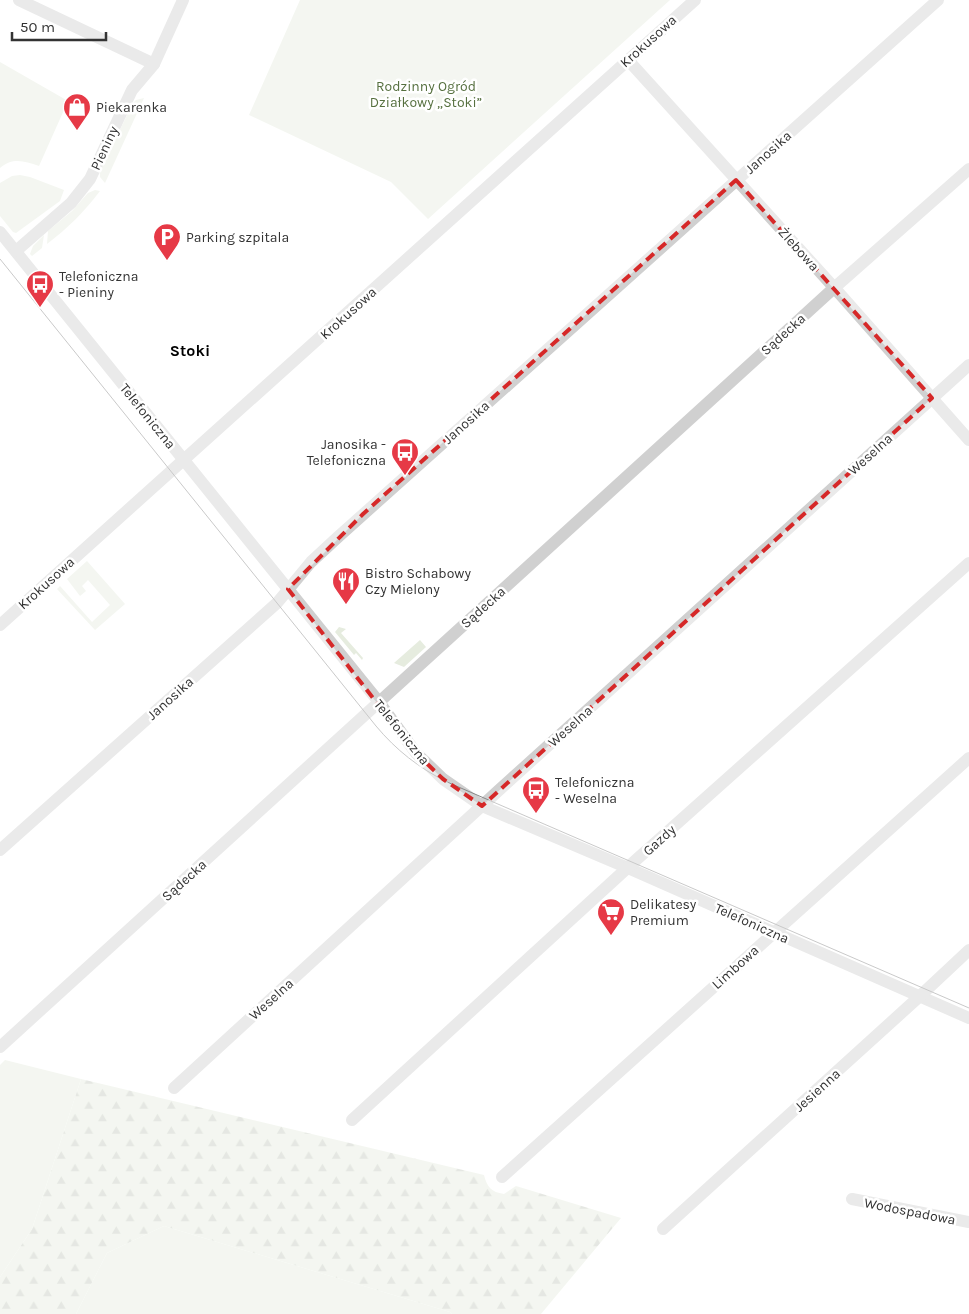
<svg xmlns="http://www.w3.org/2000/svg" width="969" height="1314" viewBox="0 0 969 1314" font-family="Karla,sans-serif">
	<defs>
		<pattern id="forest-firs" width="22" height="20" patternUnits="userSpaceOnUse" patternTransform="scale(1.25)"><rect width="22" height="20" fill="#e6ecdf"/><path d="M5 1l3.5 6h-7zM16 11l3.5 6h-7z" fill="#c6cbc0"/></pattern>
	</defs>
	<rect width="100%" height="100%" fill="#fff"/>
	<g fill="#e6ecdf">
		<path d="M300,0H670L428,219L391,182L249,115Z"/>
		<path d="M0,62L68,101L39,166C24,161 13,157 0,168Z"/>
		<path d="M144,98L105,183L100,177V171L133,103L136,100Z"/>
		<path d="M20,175L30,177L64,190L60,201L16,233L13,232L0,216V183L12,176Z"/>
		<path d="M95,190L100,191C83,213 69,227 47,244L48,231L72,211L88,193Z"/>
		<path d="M44,235L42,248L32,256L30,254L33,246Z"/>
		<path d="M87,561L125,604L95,630L57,589L60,586L92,622L110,605L88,580L82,586L86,591L80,596L67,579Z"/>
		<path d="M339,627L346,629L341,633L363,658L362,660L356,653L354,655L335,632Z"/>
		<path d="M420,640L426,647L404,667L394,663Z"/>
		<path d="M5,1060L81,1079L32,1229L0,1277V1065Z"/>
		<path d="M164,1226L450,1312L452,1314H76L107,1253Z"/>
	</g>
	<path fill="url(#forest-firs)" d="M81,1079L484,1175C487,1187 491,1192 504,1194L516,1186L621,1218L541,1314H452L450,1312L164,1226L107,1253L76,1314H0V1277L32,1229Z"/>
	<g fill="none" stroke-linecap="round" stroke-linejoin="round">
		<g stroke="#d0d0d0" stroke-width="12">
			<path d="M19,0L154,64"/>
			<path d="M628,60L839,293L969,440"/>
			<path d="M0,232L379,702L416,753L443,779L482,806L628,868L969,1018"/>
			<path d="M16,251L71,203L90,179L132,90L154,64L183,0"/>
			<path d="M0,625L695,0"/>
			<path d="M0,850L277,603L311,562L338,537L938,0"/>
			<path d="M0,1047L834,288L969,169"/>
			<path d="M174,1088L498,791L969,365"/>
			<path d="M352,1120L636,860L969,563"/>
			<path d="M502,1177L969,758"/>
			<path d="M852,1199L969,1222"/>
			<path d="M663,1229L920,996L969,950"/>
		</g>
		<path stroke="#888" stroke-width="1" d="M0,259L376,726C396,750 419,768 447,782L969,1008"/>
	</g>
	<path d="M0 0H969V1314H0ZM736,180L932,398L482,806L443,779L416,753L288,589L363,514Z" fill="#fff" fill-opacity=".55" fill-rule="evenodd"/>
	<path fill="none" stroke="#d62828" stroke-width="4" stroke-dasharray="10 6" stroke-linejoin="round" d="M736,180L932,398L482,806L443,779L416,753L288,589L363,514Z"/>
	<defs>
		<g id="shop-pin" transform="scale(1.4375)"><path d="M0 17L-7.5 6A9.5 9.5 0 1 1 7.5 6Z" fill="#e63946" stroke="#fff"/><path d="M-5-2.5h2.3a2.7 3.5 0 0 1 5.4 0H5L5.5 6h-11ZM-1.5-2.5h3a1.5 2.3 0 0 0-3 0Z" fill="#fff"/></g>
		<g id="parking-pin" transform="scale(1.4375)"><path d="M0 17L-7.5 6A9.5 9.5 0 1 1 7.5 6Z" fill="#e63946" stroke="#fff"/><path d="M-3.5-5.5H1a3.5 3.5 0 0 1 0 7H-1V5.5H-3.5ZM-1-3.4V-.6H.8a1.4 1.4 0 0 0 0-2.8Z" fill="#fff"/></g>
		<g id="bus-pin" transform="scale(1.4375)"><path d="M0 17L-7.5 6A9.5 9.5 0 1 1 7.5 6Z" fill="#e63946" stroke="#fff"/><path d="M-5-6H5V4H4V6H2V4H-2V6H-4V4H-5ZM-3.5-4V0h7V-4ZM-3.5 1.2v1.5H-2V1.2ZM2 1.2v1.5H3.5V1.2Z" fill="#fff"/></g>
		<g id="restaurant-pin" transform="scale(1.4375)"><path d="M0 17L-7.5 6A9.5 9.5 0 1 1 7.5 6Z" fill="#e63946" stroke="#fff"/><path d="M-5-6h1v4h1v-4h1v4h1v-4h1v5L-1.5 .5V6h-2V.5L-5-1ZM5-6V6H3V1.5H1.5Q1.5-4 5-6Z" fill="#fff"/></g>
		<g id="supermarket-pin" transform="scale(1.4375)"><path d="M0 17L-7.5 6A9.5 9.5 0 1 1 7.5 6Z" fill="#e63946" stroke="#fff"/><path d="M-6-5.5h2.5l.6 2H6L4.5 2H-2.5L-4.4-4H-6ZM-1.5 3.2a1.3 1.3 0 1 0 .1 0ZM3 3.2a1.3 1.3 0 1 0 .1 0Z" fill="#fff"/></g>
	</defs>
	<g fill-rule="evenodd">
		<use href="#shop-pin" x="77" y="107"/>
		<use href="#parking-pin" x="167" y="237"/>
		<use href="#bus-pin" x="40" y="284"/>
		<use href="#bus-pin" x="405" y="452"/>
		<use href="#restaurant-pin" x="346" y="581"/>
		<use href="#bus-pin" x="536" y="790"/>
		<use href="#supermarket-pin" x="611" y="912"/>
	</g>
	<g text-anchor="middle" stroke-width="5" stroke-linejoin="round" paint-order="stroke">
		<g font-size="14" fill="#333" stroke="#fff">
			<text transform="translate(648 41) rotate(-42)" y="5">Krokusowa</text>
			<text transform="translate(104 148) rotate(-65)" y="5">Pieniny</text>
			<text transform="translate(768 152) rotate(-42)" y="5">Janosika</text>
			<text transform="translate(799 249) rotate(48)" y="5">Żlebowa</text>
			<text transform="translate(348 313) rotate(-42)" y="5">Krokusowa</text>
			<text transform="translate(783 334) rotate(-42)" y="5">Sądecka</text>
			<text transform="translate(148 416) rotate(51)" y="5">Telefoniczna</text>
			<text transform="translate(466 422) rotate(-42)" y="5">Janosika</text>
			<text transform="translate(870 454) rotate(-42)" y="5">Weselna</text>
			<text transform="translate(46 583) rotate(-42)" y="5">Krokusowa</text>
			<text transform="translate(483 607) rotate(-42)" y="5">Sądecka</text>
			<text transform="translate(170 698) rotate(-42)" y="5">Janosika</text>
			<text transform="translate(570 726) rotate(-42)" y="5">Weselna</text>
			<text transform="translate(402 732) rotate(51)" y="5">Telefoniczna</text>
			<text transform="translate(659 840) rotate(-42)" y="5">Gazdy</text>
			<text transform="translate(184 880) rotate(-42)" y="5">Sądecka</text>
			<text transform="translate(752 923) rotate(24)" y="5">Telefoniczna</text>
			<text transform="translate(735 967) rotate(-42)" y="5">Limbowa</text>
			<text transform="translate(271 999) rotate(-42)" y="5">Weselna</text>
			<text transform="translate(817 1090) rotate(-42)" y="5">Jesienna</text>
			<text transform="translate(910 1211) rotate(11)" y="5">Wodospadowa</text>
		</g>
		<g font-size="14" fill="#56703f" stroke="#fff">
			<text x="426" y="91">Rodzinny Ogród<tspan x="426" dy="16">Działkowy „Stoki”</tspan></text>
		</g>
		<g font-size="14" fill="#333" stroke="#fff" text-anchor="start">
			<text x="96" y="112">Piekarenka</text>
			<text x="186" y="242">Parking szpitala</text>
			<text x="59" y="281">Telefoniczna<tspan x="59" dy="16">- Pieniny</tspan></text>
			<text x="386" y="449" text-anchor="end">Janosika -<tspan x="386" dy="16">Telefoniczna</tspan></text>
			<text x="365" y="578">Bistro Schabowy<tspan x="365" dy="16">Czy Mielony</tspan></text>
			<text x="555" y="787">Telefoniczna<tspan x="555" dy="16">- Weselna</tspan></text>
			<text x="630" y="909">Delikatesy<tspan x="630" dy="16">Premium</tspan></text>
		</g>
		<g font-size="16" font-weight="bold" fill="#000" stroke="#fff">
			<text x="190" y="356">Stoki</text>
		</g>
	</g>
	<path d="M12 32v8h94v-8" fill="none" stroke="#333333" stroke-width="2.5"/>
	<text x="20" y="32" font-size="15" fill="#333333" stroke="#ffffff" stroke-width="4" paint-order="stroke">50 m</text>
</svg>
